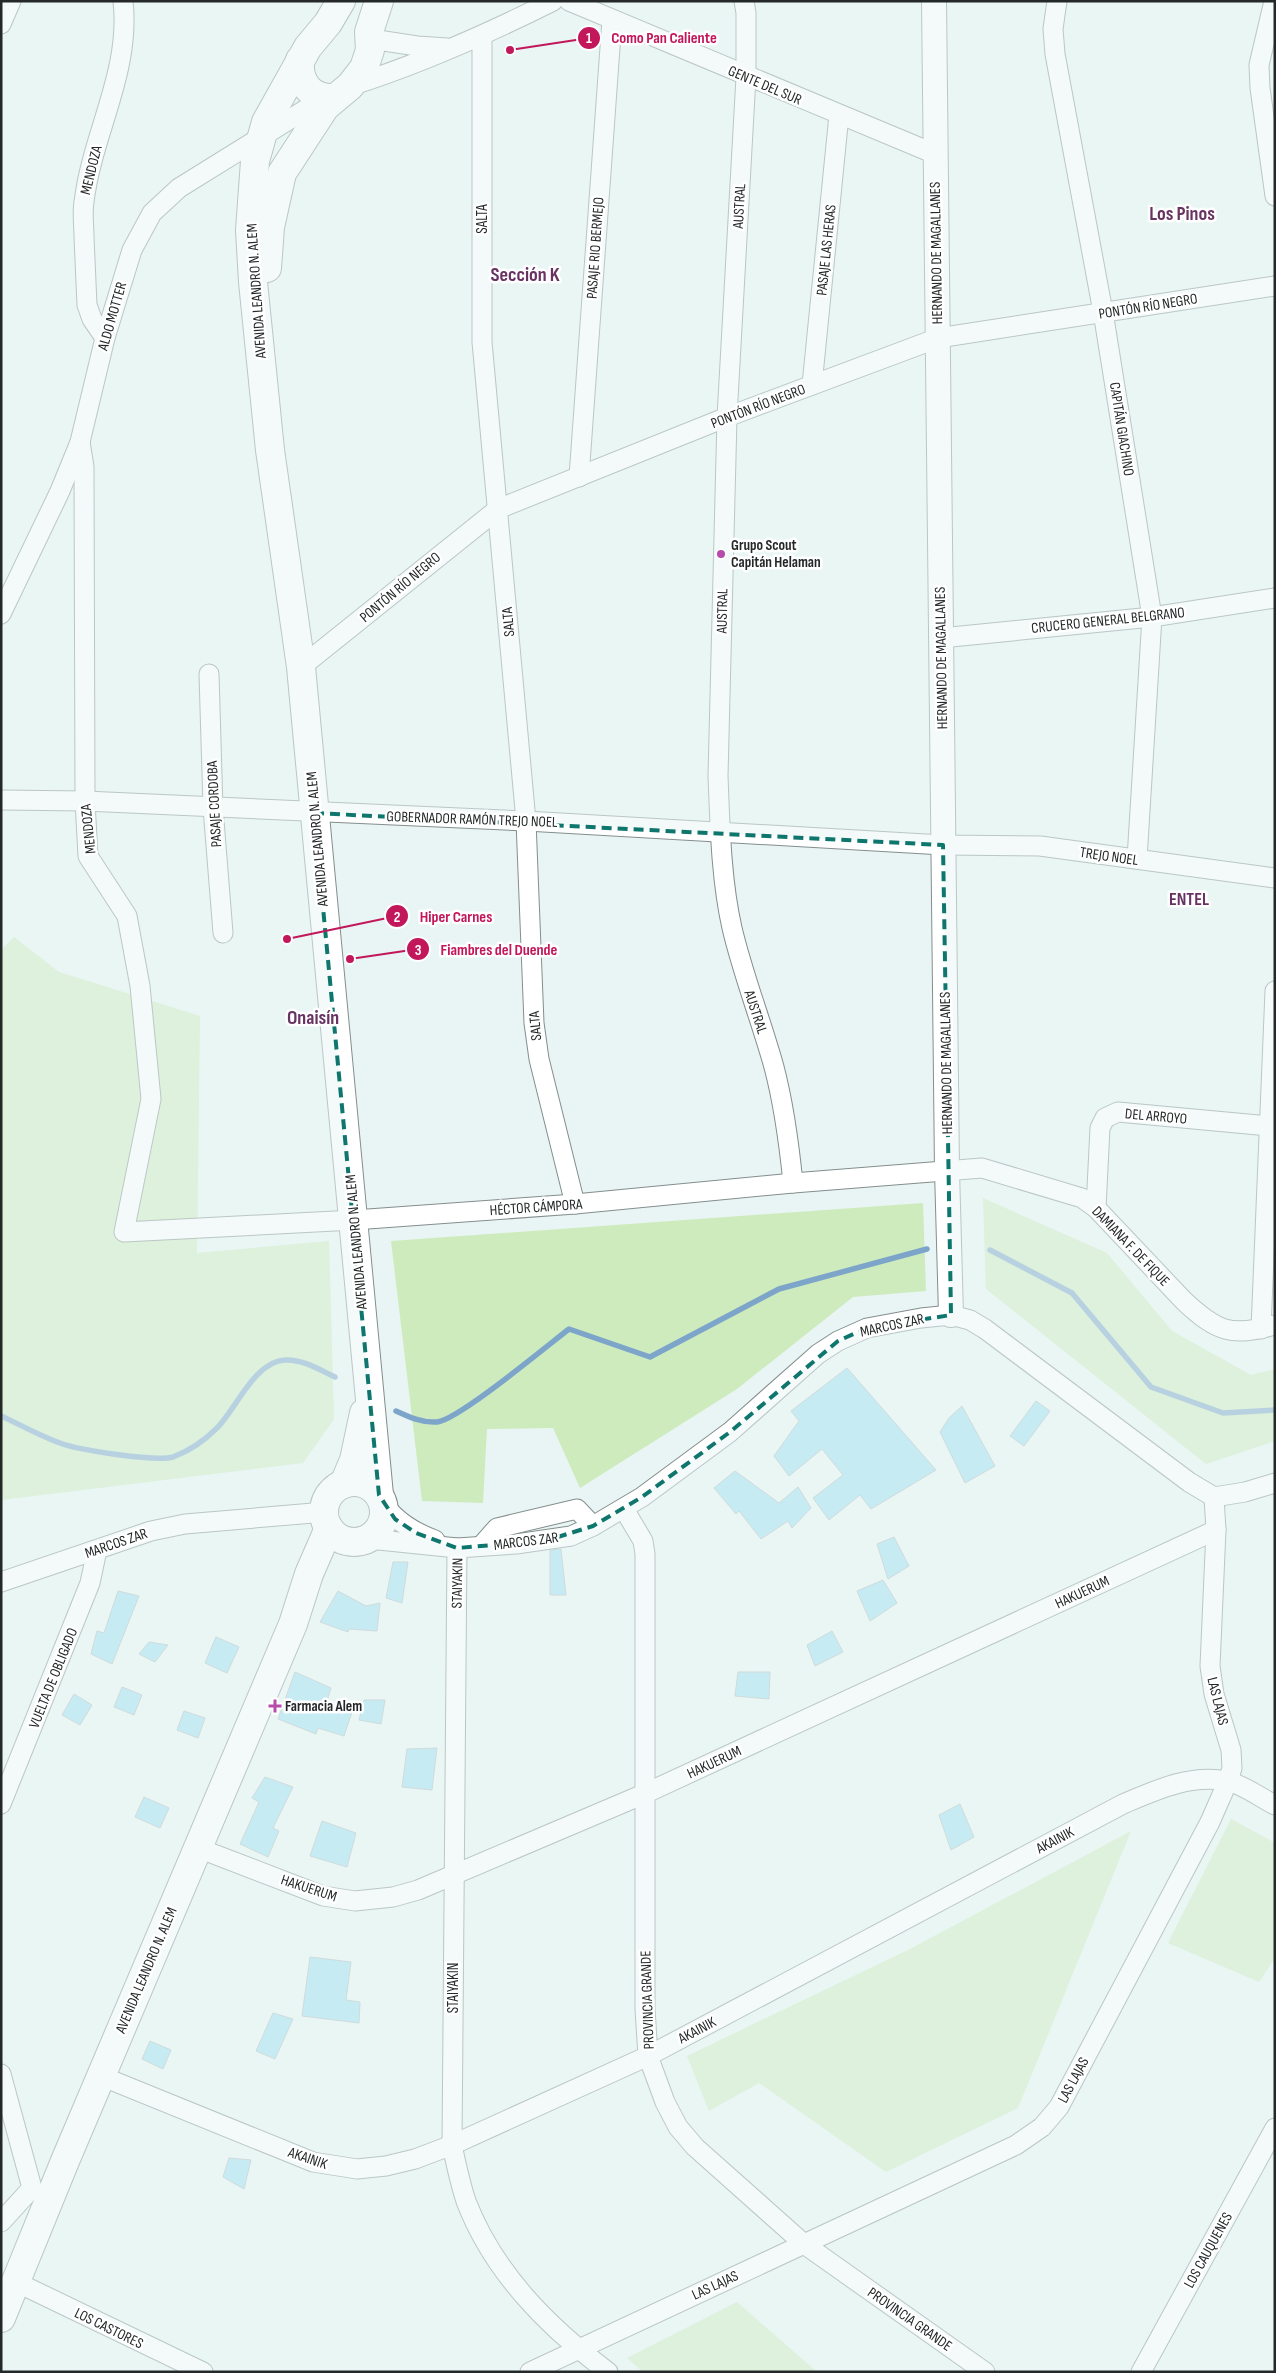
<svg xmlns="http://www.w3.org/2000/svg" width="1276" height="2373" viewBox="0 0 1276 2373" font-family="'Sofia Sans Condensed',sans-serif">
	<rect width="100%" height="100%" fill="#e9f5f4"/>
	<g fill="#ceebbe">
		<path d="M14,937L59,972L200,1016L197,1253L329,1241L334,1419L303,1463L1,1500V950Z"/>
		<path d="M983,1198L1107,1253L1172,1331L1251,1375L1275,1369V1441L1206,1464L986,1289Z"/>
		<path d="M923,1203L926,1291L853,1297L737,1389L580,1488L553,1428L487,1429L483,1503L422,1501L391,1241Z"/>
		<path d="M1231,1819L1275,1843V1958L1259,1982L1168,1943Z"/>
		<path d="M1131,1831L1018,2108L886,2172L759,2083L709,2111L687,2056L910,1949Z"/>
		<path d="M737,2302L817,2372H643L627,2358Z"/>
	</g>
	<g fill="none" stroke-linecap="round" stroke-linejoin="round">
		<g stroke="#7da5ca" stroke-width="5.5">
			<path d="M990,1250L1072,1293L1151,1387L1223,1413L1275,1410"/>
			<path d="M396,1411C409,1417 422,1423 437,1422C458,1420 547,1346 569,1329L650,1357L779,1289L927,1249"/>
			<path d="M1,1416C21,1425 40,1436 60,1443C78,1450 156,1462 173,1457C189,1451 205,1440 217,1428C236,1409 255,1361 285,1360C303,1359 320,1370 335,1377"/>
		</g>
	</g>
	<g fill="#9edef2" stroke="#afbabd">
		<path d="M847,1368L936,1470L871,1509L860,1495L829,1520L813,1498L843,1475L822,1449L789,1476L774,1456L799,1421L791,1411Z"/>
		<path d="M1036,1401L1050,1411L1024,1446L1010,1436Z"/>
		<path d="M962,1406L995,1466L965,1483L940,1432L949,1418Z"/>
		<path d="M735,1471L779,1503L798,1487L811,1508L792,1528L788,1521L761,1539L739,1511L736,1514L714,1488Z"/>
		<path d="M894,1537L909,1566L888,1579L877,1544Z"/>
		<path d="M561,1549L566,1595H550V1550Z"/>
		<path d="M393,1562H408L402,1603L386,1598Z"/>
		<path d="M883,1580L897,1603L870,1621L857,1591Z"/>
		<path d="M118,1591L139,1596L112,1664L91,1654L97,1631L104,1633Z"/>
		<path d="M338,1591L366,1606L380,1603L377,1631L349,1629L348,1632L320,1622Z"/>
		<path d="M832,1631L843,1652L815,1666L807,1645Z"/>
		<path d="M216,1637L239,1647L227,1673L205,1663Z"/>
		<path d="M149,1642L168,1645L155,1662L139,1654Z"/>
		<path d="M295,1672L331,1688L326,1704L352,1712L344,1736L318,1728L316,1734L278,1719Z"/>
		<path d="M738,1672H770L769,1699L735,1696Z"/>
		<path d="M122,1687L142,1695L134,1715L114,1707Z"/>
		<path d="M74,1694L92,1705L80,1725L62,1715Z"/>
		<path d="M364,1700H385L381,1724L359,1720Z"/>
		<path d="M184,1711L205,1718L198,1738L177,1730Z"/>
		<path d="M437,1748L432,1790L402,1787L407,1749Z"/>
		<path d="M265,1777L293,1787L273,1828L279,1831L268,1857L240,1844L259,1802L252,1798Z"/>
		<path d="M144,1797L169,1808L160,1828L135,1817Z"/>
		<path d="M960,1804L974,1837L951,1850L939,1815Z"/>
		<path d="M322,1821L356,1833L347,1867L310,1856Z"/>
		<path d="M310,1957L351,1962L346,2000L360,2002L359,2023L302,2016Z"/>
		<path d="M273,2013L293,2019L275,2059L256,2051Z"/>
		<path d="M150,2041L171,2050L163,2069L142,2059Z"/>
		<path d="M229,2158L251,2160L244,2189L223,2177Z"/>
	</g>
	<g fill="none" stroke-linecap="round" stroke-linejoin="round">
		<g stroke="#838e8d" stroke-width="21">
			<g id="minor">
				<path d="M569,1L935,154"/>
				<path d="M744,1L746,13V77L727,417L718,776C720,826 721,879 732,928C743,975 761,1020 774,1067C784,1105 789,1143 793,1183"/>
				<path d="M1057,1L1053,29L1055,54L1103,312L1152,617L1137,859"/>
				<path d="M1274,1L1259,65L1260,88L1275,196"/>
				<path d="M1,24L11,1"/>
				<path d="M482,36V342L526,821L534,1023L539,1059L575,1204"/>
				<path d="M371,39L417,46L447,48"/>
				<path d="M350,86C420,64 487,34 553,1"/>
				<path d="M105,338L92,319L87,305C86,283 85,260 84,237C84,226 82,213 84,202C92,134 131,72 123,1"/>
				<path d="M812,385L839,115"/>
				<path d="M80,442L84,467L85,801L88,856L127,916L140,986L151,1099L124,1232L354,1220L575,1204L793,1183L982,1168L1082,1198L1096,1208L1184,1301C1217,1332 1231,1337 1275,1325"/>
				<path d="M579,477L612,20"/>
				<path d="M1,614L60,491L80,442L105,338L132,250L152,213L179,188L324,98"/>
				<path d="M941,638L1152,617L1275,598"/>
				<path d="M301,667L498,509L727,417L938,338L1275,286"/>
				<path d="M209,674L213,808L223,933"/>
				<path d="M1,800L85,801L526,821L943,845L1040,846L1275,878"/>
				<path d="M1096,1208L1100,1128L1105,1118L1118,1112L1269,1126"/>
				<path d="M1261,1329L1275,991"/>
				<path d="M383,1504C398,1522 413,1532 435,1540"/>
				<path d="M624,1509L643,1541L645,1554V2009L648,2056L665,2102L678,2127L695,2147L804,2244L985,2372"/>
				<path d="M369,1539L457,1548L516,1544L571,1536L593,1526L642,1497L730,1432L818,1354L838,1341L867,1328L921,1318L951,1315L970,1320L985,1329L1189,1482L1214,1497L1245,1492L1275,1483"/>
				<path d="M481,1546L497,1528L577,1509L593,1526"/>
				<path d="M457,1548L452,2145C456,2164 460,2183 466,2201C493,2272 548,2327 608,2372"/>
				<path d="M1,1582L151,1531L185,1524L325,1512"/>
				<path d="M1,1804L90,1583L97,1550"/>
				<path d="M198,1848L323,1896L355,1901L393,1897L418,1890L644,1794L1216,1530"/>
				<path d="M1,2074L32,2188L1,2222"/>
				<path d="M101,2076L313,2162L357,2169L386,2166L415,2159L452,2145L648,2056L1123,1804C1156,1790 1190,1774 1227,1781C1242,1784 1261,1798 1275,1805"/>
				<path d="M16,2282L203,2372"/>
				<path d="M530,2372L1016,2145L1042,2127L1059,2107L1210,1822L1228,1781L1232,1768L1231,1750L1214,1694L1210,1666L1216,1530L1214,1497"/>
				<path d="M1141,2372L1275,2128"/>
			</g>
		</g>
		<g stroke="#838e8d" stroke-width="26">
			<path id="major" d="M934,1L947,1170L951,1315"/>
		</g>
		<g stroke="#838e8d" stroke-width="30">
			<g id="highway">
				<path d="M341,1L328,23L308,47L266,122L255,161L250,230L253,282L270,450L301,667L379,1495"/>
				<path d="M300,60C298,82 310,99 334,98"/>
				<path d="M267,268L270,227L282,173L325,107L350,86L364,68L370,50L369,32L379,1"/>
				<circle cx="354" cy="1512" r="30"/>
				<path d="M344,1484L354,1460L364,1413"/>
				<path d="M1,2318L65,2161L293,1624L309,1574L329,1528"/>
			</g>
		</g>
		<use href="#minor" stroke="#fff" stroke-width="19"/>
		<use href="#major" stroke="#fff" stroke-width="24"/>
		<use href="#highway" stroke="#fff" stroke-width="28"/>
	</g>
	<path d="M0 0H1276V2373H0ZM314,813L943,845L951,1315L867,1328L838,1341L730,1432L642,1497L593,1526L545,1541L457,1548L416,1533L395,1519L379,1495Z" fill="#e9f5f4" fill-opacity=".55" fill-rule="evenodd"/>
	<path fill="none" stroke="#0f766e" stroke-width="4" stroke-dasharray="10 6" stroke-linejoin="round" d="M314,813L943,845L951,1315L867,1328L838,1341L730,1432L642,1497L593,1526L545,1541L457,1548L416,1533L395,1519L379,1495Z"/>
	<g fill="#b64bac" stroke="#fff" stroke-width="2">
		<circle cx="721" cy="554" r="5"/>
		<path d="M272.5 1698.5h5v5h5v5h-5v5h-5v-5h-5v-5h5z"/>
	</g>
	<g text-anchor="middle" stroke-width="5" stroke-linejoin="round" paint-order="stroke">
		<g font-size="15" fill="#242828" stroke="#fff">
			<text transform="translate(765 85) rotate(23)" y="5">GENTE DEL SUR</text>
			<text transform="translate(91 170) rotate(-76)" y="5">MENDOZA</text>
			<text transform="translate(739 206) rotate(-87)" y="5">AUSTRAL</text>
			<text transform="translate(482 219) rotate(-90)" y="5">SALTA</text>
			<text transform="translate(595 248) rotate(-86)" y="5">PASAJE RIO BERMEJO</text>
			<text transform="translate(826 250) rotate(-84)" y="5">PASAJE LAS HERAS</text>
			<text transform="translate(936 253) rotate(-91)" y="5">HERNANDO DE MAGALLANES</text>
			<text transform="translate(256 291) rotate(-94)" y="5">AVENIDA LEANDRO N. ALEM</text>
			<text transform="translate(1148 306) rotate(-9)" y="5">PONTÓN RÍO NEGRO</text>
			<text transform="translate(112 316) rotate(-74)" y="5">ALDO MOTTER</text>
			<text transform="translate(758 406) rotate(-21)" y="5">PONTÓN RÍO NEGRO</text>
			<text transform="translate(1122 429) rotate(81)" y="5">CAPITÁN GIACHINO</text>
			<text transform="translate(400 587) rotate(-40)" y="5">PONTÓN RÍO NEGRO</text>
			<text transform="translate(722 611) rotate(-89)" y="5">AUSTRAL</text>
			<text transform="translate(1108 620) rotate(-6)" y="5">CRUCERO GENERAL BELGRANO</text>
			<text transform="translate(508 622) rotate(-95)" y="5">SALTA</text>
			<text transform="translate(941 658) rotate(-91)" y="5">HERNANDO DE MAGALLANES</text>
			<text transform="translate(214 804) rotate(-93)" y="5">PASAJE CORDOBA</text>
			<text transform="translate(472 819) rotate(2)" y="5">GOBERNADOR RAMÓN TREJO NOEL</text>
			<text transform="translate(88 829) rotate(-96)" y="5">MENDOZA</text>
			<text transform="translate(317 839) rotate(-95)" y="5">AVENIDA LEANDRO N. ALEM</text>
			<text transform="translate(1109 856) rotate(8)" y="5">TREJO NOEL</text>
			<text transform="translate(756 1012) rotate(72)" y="5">AUSTRAL</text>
			<text transform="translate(535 1026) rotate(-95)" y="5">SALTA</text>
			<text transform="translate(946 1063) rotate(-91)" y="5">HERNANDO DE MAGALLANES</text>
			<text transform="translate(1156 1116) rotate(5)" y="5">DEL ARROYO</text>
			<text transform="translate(536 1207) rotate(-4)" y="5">HÉCTOR CÁMPORA</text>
			<text transform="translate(356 1242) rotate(-95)" y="5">AVENIDA LEANDRO N. ALEM</text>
			<text transform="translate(1131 1246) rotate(46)" y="5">DAMIANA F. DE FIQUE</text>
			<text transform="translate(892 1325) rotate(-12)" y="5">MARCOS ZAR</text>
			<text transform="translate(526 1541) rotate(-7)" y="5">MARCOS ZAR</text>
			<text transform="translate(116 1543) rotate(-19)" y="5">MARCOS ZAR</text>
			<text transform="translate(457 1583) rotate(-89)" y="5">STAIYAKIN</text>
			<text transform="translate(1082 1592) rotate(-25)" y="5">HAKUERUM</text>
			<text transform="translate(53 1678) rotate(-68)" y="5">VUELTA DE OBLIGADO</text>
			<text transform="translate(1218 1701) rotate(76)" y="5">LAS LAJAS</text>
			<text transform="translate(714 1762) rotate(-25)" y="5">HAKUERUM</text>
			<text transform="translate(1055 1840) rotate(-28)" y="5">AKAINIK</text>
			<text transform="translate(309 1888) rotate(18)" y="5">HAKUERUM</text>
			<text transform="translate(146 1970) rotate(-67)" y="5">AVENIDA LEANDRO N. ALEM</text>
			<text transform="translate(453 1988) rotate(-90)" y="5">STAIYAKIN</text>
			<text transform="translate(647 2000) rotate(-92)" y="5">PROVINCIA GRANDE</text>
			<text transform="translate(697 2030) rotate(-28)" y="5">AKAINIK</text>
			<text transform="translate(1073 2080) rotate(-62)" y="5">LAS LAJAS</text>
			<text transform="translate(308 2158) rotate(19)" y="5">AKAINIK</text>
			<text transform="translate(1208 2250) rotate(-61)" y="5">LOS CAUQUENES</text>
			<text transform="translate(715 2285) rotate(-25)" y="5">LAS LAJAS</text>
			<text transform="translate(910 2319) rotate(35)" y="5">PROVINCIA GRANDE</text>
			<text transform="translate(109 2328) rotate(26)" y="5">LOS CASTORES</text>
		</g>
		<g font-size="15" font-weight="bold" fill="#242828" stroke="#fff" text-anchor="start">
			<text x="731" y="550">Grupo Scout<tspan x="731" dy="17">Capitán Helaman</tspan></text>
			<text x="285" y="1711">Farmacia Alem</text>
		</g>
		<g font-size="18" font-weight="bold" fill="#683362" stroke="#fff">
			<text x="1189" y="905">ENTEL</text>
		</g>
		<g font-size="20" font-weight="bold" fill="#683362" stroke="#fff">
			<text x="1182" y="220">Los Pinos</text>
			<text x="525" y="281">Sección K</text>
			<text x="313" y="1024">Onaisín</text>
		</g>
	</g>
	<path fill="none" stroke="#c2185b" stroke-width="2" d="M510 50L589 38M287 939L397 916M350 959L418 949"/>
	<g fill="#c2185b" stroke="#fff" stroke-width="2">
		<circle cx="510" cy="50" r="5"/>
		<circle cx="287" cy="939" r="5"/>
		<circle cx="350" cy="959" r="5"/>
		<circle cx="589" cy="38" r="12"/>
		<circle cx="397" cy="916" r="12"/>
		<circle cx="418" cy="949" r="12"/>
	</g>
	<g font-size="15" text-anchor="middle" font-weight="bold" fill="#fff">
		<text x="589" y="43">1</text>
		<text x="397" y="922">2</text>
		<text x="418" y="955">3</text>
	</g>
	<g font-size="16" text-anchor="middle" font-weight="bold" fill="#c2185b" stroke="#fff" stroke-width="5" stroke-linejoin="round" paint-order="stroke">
		<text x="664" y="43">Como Pan Caliente</text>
		<text x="456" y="922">Hiper Carnes</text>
		<text x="499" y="955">Fiambres del Duende</text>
	</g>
	<rect width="1276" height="2373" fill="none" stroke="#242828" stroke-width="5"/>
</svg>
